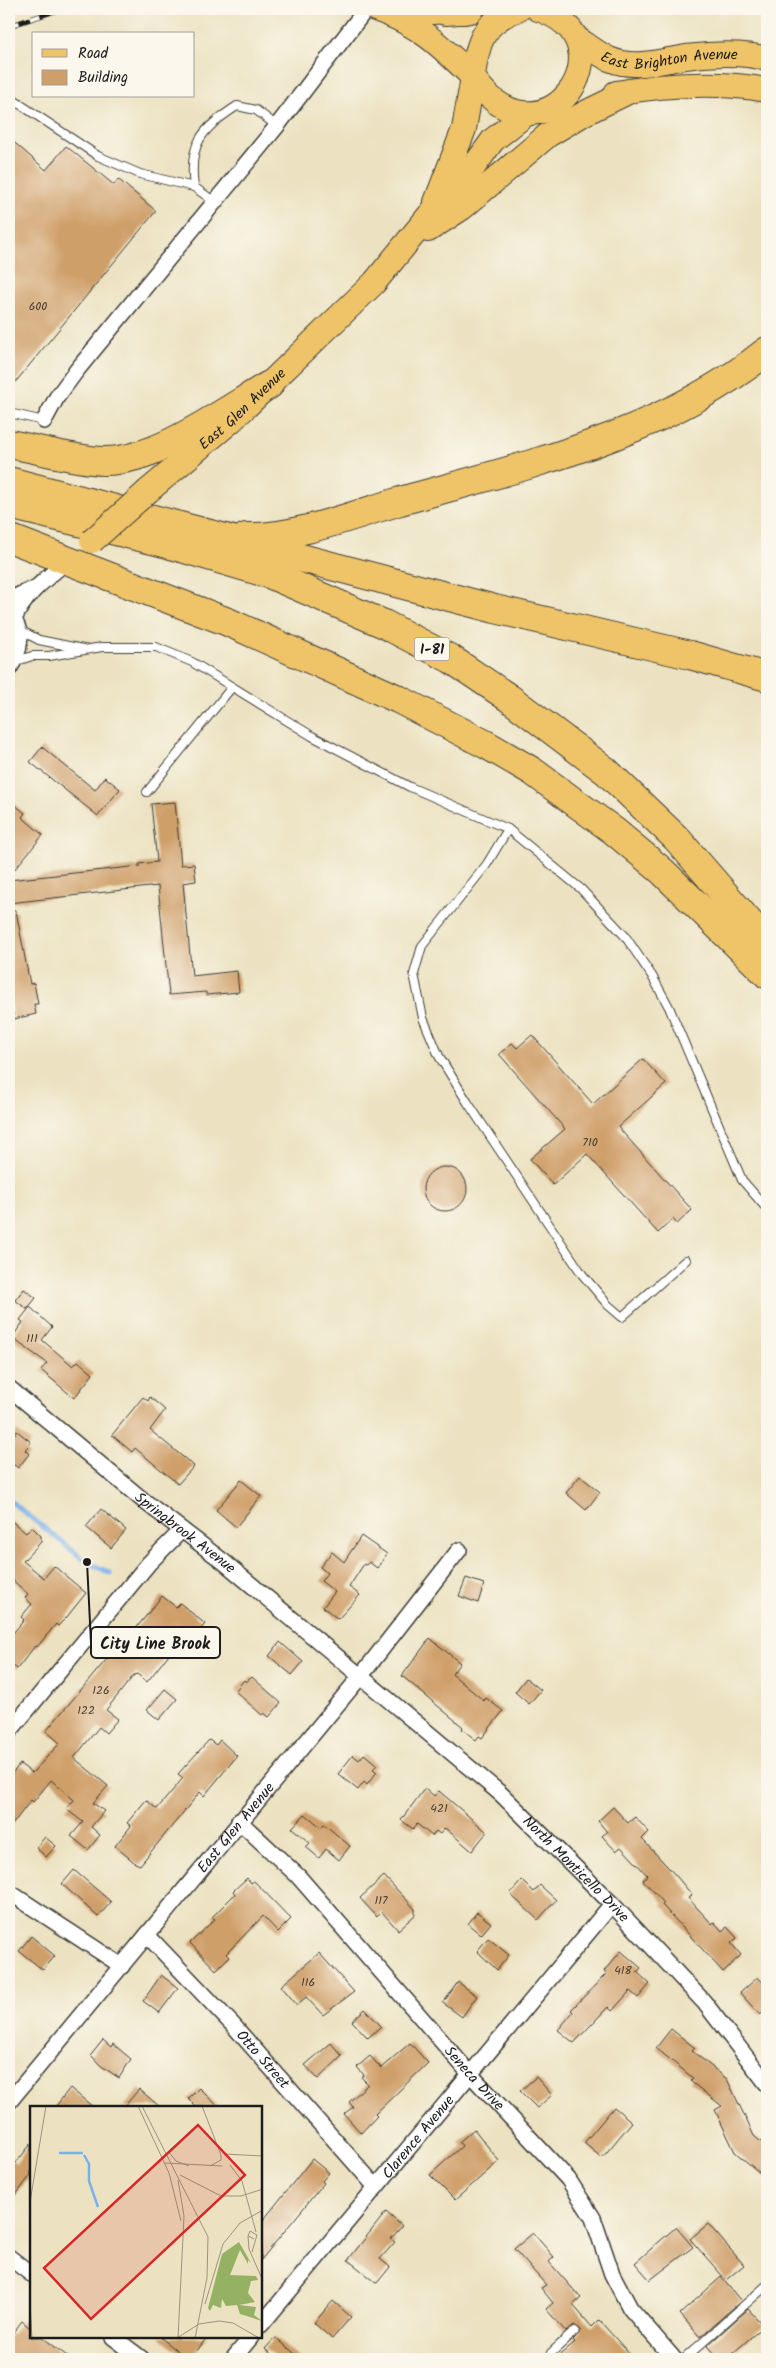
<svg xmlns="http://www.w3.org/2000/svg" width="776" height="2368" viewBox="0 0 776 2368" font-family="Kalam,sans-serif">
	<rect width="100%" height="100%" fill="#fbf7ec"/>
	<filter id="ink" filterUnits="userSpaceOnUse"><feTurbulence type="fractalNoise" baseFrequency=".02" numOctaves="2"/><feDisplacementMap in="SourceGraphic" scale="10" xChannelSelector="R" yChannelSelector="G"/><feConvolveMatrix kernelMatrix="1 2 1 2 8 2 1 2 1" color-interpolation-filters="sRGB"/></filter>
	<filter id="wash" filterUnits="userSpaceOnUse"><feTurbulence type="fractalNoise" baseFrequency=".0096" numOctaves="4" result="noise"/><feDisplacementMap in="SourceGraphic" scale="20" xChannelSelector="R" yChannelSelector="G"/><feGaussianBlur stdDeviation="1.12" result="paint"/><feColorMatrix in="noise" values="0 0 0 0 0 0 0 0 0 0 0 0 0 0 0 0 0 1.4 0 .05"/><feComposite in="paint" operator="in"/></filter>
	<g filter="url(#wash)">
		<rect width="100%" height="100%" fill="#ece2c1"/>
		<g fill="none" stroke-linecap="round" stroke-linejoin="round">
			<path stroke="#7cb0e9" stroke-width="5" d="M9,1500L87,1562L110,1573"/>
		</g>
		<g id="blocks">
			<g fill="#cf9f69">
				<path d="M9,138L46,170L66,146L114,185L118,179L156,211L9,390Z"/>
				<path d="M42,747L95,790L105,777L120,789L98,816L30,762Z"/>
				<path d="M9,800L25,813L22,817L43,835L9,876Z"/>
				<path d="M175,802L181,865L194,864L196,881L183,883L192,976L237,971L239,992L206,995V992L169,995L158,886L9,903V880L140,866L139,864L157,862L151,804Z"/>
				<path d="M9,911H16L30,984L34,983L38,1004H34L36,1014L14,1019L9,991Z"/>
				<path d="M532,1035L593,1104L643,1059L666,1084L618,1127L692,1210L677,1224L673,1219L658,1233L587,1154L553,1185L530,1159L565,1129L499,1054L512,1043L517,1048Z"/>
				<circle cx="445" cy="1189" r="22"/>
				<path d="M24,1289L36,1298L27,1309L15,1300Z"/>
				<path d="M30,1307L52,1327L42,1340L73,1366L78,1361L93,1374L74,1398L41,1370L47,1363L12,1338L23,1322L20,1320Z"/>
				<path d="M143,1397L148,1401L150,1397L165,1410L150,1430L194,1466L178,1484L135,1448L132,1452L112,1435Z"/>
				<path d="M17,1431L31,1442L25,1450L29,1454L18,1468L9,1461V1441Z"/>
				<path d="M580,1476L600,1492L586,1510L566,1493Z"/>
				<path d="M241,1480L261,1496L236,1527L216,1510Z"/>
				<path d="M101,1509L126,1530L111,1548L86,1527Z"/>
				<path d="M9,1519L26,1533L32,1527L41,1536V1542L23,1561L44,1578L54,1566L86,1593L66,1618L58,1626L56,1624L37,1647L35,1646L17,1669L9,1662V1638L24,1620L21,1617L32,1604L25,1598L28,1594L9,1577Z"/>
				<path d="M361,1536L387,1554L377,1568L369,1562L366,1565L364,1564L349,1587L360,1595L338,1619L323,1607L335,1592L321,1581L327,1573L320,1567L332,1552L344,1562Z"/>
				<path d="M466,1578L484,1584L478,1603L459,1596Z"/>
				<path d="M162,1596L176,1607L180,1603L205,1624L195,1636L188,1630L147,1682L137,1674L134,1675L106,1710L118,1719L106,1733L99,1727L74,1758L108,1786L93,1803L104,1811L91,1827L100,1835L88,1850L71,1836L83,1822L66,1809L74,1800L51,1780L33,1802L31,1800L9,1829V1777L20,1764L32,1773L60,1743L46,1731L123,1640L125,1642Z"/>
				<path d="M430,1638L460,1663L452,1674L484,1701L486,1698L503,1711L482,1738L479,1736L476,1740L462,1729L463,1727L402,1676Z"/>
				<path d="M280,1642L303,1662L292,1675L269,1656Z"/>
				<path d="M252,1677L281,1703L269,1717L264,1713L262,1715L235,1691L244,1680L246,1682Z"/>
				<path d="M526,1678L541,1690L529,1704L515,1692Z"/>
				<path d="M165,1689L177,1699L159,1720L147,1710Z"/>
				<path d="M209,1740L216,1745L220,1740L237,1756L204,1796L200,1792L140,1865L135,1863L115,1846L131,1826L127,1823L146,1800L157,1809L183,1778L178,1774Z"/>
				<path d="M364,1754L377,1765L373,1769L377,1772L367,1785L364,1782L358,1790L338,1774L353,1755L359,1760Z"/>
				<path d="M425,1788L434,1796L439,1791L487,1832L472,1851L445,1828L440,1834L436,1831L432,1836L417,1824L413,1829L401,1820Z"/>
				<path d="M613,1807L628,1823L635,1817L649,1832L642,1839L678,1878L692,1895L688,1898L712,1924L714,1922L722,1931L727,1927L737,1938L731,1943L741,1955L723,1972L662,1905L664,1903L643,1880L647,1875L621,1847L616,1851L602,1836L607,1832L598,1821Z"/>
				<path d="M305,1814L321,1827L324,1824L350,1846L339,1860L326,1849L319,1858L306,1847L310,1843L292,1828Z"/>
				<path d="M45,1837L56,1846L46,1857L36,1848Z"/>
				<path d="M74,1870L111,1902L98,1917L62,1884Z"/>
				<path d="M384,1876L415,1909V1915L398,1930L382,1912L377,1917L360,1898Z"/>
				<path d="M247,1878L251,1883L254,1881L291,1919L278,1932L263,1916L226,1954L229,1957L216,1970L190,1943L215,1919L212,1917L235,1894L233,1891Z"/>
				<path d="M522,1880L534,1892L540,1885L556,1900L538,1920L510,1894Z"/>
				<path d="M477,1912L491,1923L481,1935L468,1924Z"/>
				<path d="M31,1936L55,1956L43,1970L19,1951Z"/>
				<path d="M488,1938L509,1955L497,1970L477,1951Z"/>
				<path d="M621,1951L641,1968L637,1972L650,1984L638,1998L630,1991L612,2011L608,2007L574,2043L558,2030L573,2012L571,2010L607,1973L604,1971Z"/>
				<path d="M319,1953L354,1992L323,2015L306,1997L297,2005L281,1986Z"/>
				<path d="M161,1975L178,1988L159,2013L143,2001Z"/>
				<path d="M758,1977L767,1987V2009L760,2015L740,1993Z"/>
				<path d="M458,1982L477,1996L462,2017L443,2003Z"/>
				<path d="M365,2009L381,2026L368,2038L352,2021Z"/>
				<path d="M671,2029L695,2048L692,2051L727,2079L754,2136L767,2147V2179L735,2152L715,2110L722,2106L690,2081L693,2078L656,2048Z"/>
				<path d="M103,2040L111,2047L113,2044L131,2059L119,2078L100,2065L91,2055Z"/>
				<path d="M331,2043L342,2056L318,2079L305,2065Z"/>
				<path d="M410,2043L428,2063L375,2114L377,2116L361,2133L344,2114L353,2107L349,2102L368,2084L362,2078L364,2075L357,2067L370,2056L381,2068Z"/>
				<path d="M536,2077L552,2095L537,2108L520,2091Z"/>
				<path d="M70,2088L93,2107H55Z"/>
				<path d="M199,2088L204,2093L219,2107H196L188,2099Z"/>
				<path d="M139,2089L160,2107H124Z"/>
				<path d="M614,2107L632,2122L602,2158L584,2143Z"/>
				<path d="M474,2129L499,2161L455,2200L430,2175L462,2146L459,2142Z"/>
				<path d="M31,2144V2175L9,2204V2158L16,2163Z"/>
				<path d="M312,2159L329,2173L322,2181L324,2183L261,2260V2223Z"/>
				<path d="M386,2212L402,2226L391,2239L395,2242L380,2259L390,2267L377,2283L348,2260Z"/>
				<path d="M708,2224L744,2265L726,2280L690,2239Z"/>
				<path d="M676,2227L693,2247L650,2280L635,2263Z"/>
				<path d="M533,2233L554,2257L549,2262L581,2298L573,2305L592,2327L599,2320L634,2359H555L575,2342L573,2340L581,2330L574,2325L566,2332L546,2309L553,2303L541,2288L546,2285L514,2249Z"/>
				<path d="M721,2277L741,2301L700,2337L680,2314Z"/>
				<path d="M333,2301L351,2317L332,2339L314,2323Z"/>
				<path d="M748,2309L764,2326L726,2359H719L707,2346Z"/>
				<path d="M22,2321L31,2329V2337H42L71,2359H9V2338Z"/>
				<path d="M160,2337H207L191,2359H188Z"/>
				<path d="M275,2338L280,2341L301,2359H277L265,2349Z"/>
			</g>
		</g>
	</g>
	<g filter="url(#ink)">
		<use href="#blocks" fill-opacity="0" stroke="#3b3a35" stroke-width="1"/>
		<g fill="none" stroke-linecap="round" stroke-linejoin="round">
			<g stroke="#3b3a35" stroke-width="10">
				<g id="service">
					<path d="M9,97L98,156L140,174L194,187"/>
					<path d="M215,202L194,187C188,143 202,129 237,106L256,110L277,126"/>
					<path d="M9,413L44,421"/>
					<path d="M18,629L39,640L83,649"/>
					<path d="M14,662L32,656H49L102,647H156L192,662L312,736L410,787L508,829L581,889L625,936L652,976L669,1007L742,1180L767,1209"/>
					<path d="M147,792L232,687"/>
					<path d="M508,829L487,864L422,946L414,974L423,1018L439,1056L468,1103L582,1274L608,1305L622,1317L686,1260"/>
					<path d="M548,2359L551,2353L575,2331"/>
					<path d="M684,2359L767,2285"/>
				</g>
			</g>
			<g stroke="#3b3a35" stroke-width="18">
				<g id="minor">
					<path d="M44,421L57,397L77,370L277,126L366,9"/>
					<path d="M9,600L30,590"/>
					<path d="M9,614C25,630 21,652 9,669"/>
					<path d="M14,619C26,593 47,578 68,560"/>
					<path id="s1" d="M9,1388L144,1501L224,1562L501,1794L612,1904L704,2002L767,2084"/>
					<path d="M9,1732L149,1563L182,1530"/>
					<path id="s2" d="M239,1821L298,1876L471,2075L568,2179L593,2218L612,2274L630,2308L674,2359"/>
					<path d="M9,1892L122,1966"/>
					<path id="s3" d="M147,1935L233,2025L376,2187"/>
					<path id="s4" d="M9,2102L360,1677L459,1550"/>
					<path d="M9,2257L31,2274"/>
					<path id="s5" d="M261,2325L612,1904"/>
					<path d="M113,2337L142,2359"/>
					<path d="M233,2359L251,2337"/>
				</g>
			</g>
			<g stroke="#3b3a35" stroke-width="26">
				<g id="primary">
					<path d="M375,9C419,24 441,46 473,77L464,129L436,202"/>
					<path d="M519,9C483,21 477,43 473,77C541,177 638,42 538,9"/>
					<path d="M393,15L446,11L464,12"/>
					<path id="s6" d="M576,38C587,45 598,54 609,59C635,70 660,61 686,57C710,54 744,52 767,59"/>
					<path d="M616,93C667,84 716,81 767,90"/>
					<path d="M428,230L462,208L548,135L585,113L630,91"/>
					<path id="s7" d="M148,491L232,420L374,283L432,212L464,180L493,140L526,114"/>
				</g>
			</g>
			<g stroke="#3b3a35" stroke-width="30">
				<g id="motorway">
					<path d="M446,11L470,9"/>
					<path d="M9,444C38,449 74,460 103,461C156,462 224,411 269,385"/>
					<path d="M9,481L495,609L690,655L767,677"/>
					<path d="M9,505L168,544L269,574L384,624L451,659L509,698L606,771L677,839L767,943"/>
					<path d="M246,537C291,539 354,515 397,502C524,466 663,435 767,351"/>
					<path d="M9,538L228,622L398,699L487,745L532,771L614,831L662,871L767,974"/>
				</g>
			</g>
			<use href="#service" stroke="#fff" stroke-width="8"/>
			<use href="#minor" stroke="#fff" stroke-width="15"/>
			<use href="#primary" stroke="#efc469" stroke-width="24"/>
			<use href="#motorway" stroke="#efc469" stroke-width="28"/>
			<g stroke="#1c1c1c" stroke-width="5.5">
				<path id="rail" d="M9,26L61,9"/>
			</g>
			<use href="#rail" stroke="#fbf7ec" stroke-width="4" stroke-dasharray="11" stroke-linecap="butt"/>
			<g stroke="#3b3a35" stroke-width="26" stroke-linecap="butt">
				<path id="primary-bridge" d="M92,541L148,491"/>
			</g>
			<use href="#primary-bridge" stroke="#efc469" stroke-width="24"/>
		</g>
	</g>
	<g text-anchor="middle" stroke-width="4" stroke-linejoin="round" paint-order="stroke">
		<g font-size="12" fill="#493d2f">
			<text x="38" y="310">600</text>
			<text x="590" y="1146">710</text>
			<text x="32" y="1342">111</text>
			<text x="101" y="1694">126</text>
			<text x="86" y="1714">122</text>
			<text x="439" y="1812">421</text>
			<text x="381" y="1904">117</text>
			<text x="623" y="1974">418</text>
			<text x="308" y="1986">116</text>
		</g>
		<rect fill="#fbf7ec" stroke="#5f5e5a" stroke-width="1" x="414.5" y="637.5" width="35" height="23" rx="4"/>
		<g font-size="14" font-weight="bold" fill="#1c1c1c">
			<text x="432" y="654">I-81</text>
		</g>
		<g font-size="15" fill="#1c1c1c" stroke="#fbf7ec">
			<text dy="5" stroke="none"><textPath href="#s6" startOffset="100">East Brighton Avenue</textPath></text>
			<text dy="5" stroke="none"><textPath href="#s7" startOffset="125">East Glen Avenue</textPath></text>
			<text dy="5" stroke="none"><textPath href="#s1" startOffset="228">Springbrook Avenue</textPath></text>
			<text dy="5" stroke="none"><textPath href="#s4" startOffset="356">East Glen Avenue</textPath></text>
			<text dy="5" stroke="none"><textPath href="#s1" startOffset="744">North Monticello Drive</textPath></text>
			<text dy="5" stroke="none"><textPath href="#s3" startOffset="170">Otto Street</textPath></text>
			<text dy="5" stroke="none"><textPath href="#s2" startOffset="349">Seneca Drive</textPath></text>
			<text dy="5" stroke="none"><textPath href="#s5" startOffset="245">Clarence Avenue</textPath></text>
		</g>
	</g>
	<g transform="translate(30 2106)">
		<rect width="232" height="232" fill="#ece2c1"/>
		<path d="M209,136L221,157L218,154V158L210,144L200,169L226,170L228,174L221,175L218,187L225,196L209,199L226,201L224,209L232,215L210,208L207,199L196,200L192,193L191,202L183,199L180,205L178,202L192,148Z" fill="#94b164"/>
		<path fill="none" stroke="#7cb0e9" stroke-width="2.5" d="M29,47H53M54,49L59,58V75L68,101"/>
		<path fill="none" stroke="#99937f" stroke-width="1" d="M108,0L139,67L151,115M112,0L178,131L177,172L165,232M172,0L191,49V54L180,60M138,45L146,55L159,60M194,48L233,50M135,57L192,60M200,59L212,75L226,126M150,69L191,90H211L233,83M148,74L154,110L148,232M0,96L16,0M218,130L219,143L233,175M222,146L227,129L220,125L218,130L224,133M0,197L2,232M175,198L193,138L210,117L233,104M147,232L169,218L189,215L203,217L229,232"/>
		<path fill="#d62828" fill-opacity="0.15" stroke="#d62828" stroke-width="2.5" d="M168,19L215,69L61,213L14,162Z"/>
		<rect width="232" height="232" fill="none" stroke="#1c1c1c" stroke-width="2.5"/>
	</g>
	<path fill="none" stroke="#1c1c1c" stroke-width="2" d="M87 1562L91 1643"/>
	<circle fill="#1c1c1c" stroke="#fbf7ec" stroke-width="2" cx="87" cy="1562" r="5"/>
	<rect fill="#fbf7ec" stroke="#1c1c1c" stroke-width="2" x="91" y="1627" width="129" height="31" rx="5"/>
	<g font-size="16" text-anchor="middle" font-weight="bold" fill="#1c1c1c">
		<text x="155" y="1649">City Line Brook</text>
	</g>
	<rect width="776" height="2368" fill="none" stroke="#fbf7ec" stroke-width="30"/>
	<rect x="32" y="32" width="162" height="65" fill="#fbf7ec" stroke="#a29f99"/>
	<rect x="42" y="49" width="25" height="8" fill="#efc469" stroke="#a29f99"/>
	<text x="78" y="58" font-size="15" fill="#1c1c1c">Road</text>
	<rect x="42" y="70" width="25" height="15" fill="#cf9f69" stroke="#a29f99"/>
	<text x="78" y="82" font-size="15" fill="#1c1c1c">Building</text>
</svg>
